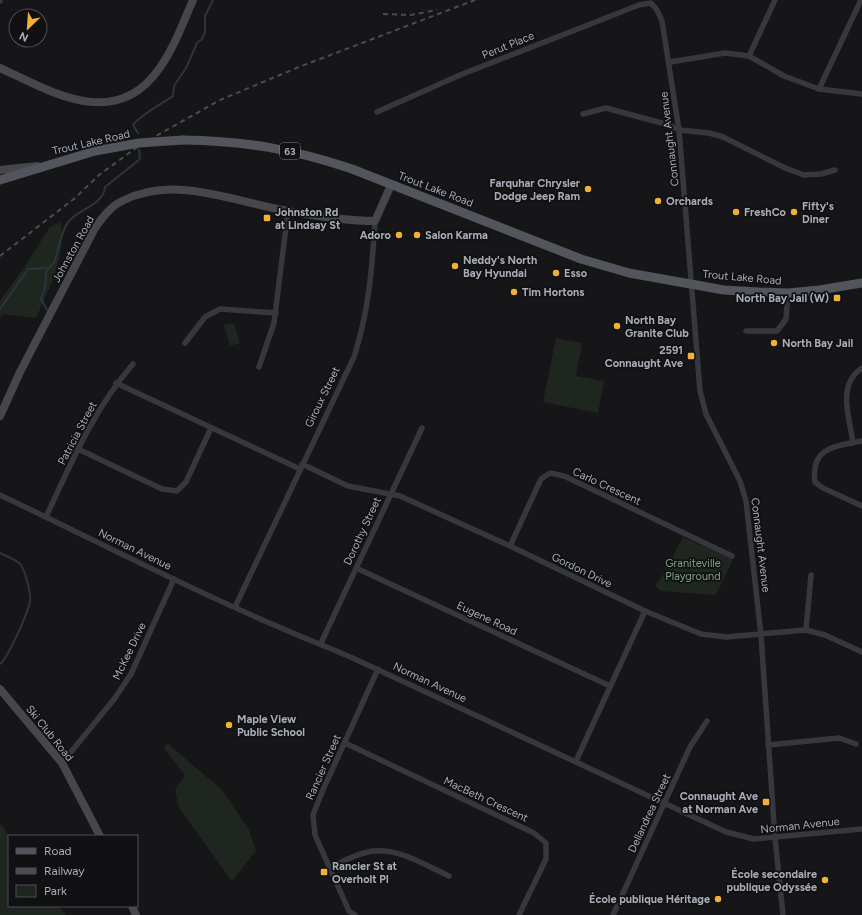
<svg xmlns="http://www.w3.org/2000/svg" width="862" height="915" viewBox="0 0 862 915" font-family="Figtree,sans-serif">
	<rect width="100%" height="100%" fill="#161618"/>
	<g fill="#1e261f">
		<path d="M61,221C66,256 50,287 36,318L2,314L0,318V301L25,266L50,227Z"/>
		<path d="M234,323L240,343L230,346L224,325Z"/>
		<path d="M556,338L582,343L576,376L604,381L598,413L543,402Z"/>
		<path d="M683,537L733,559L716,595L661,591L655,586L665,572Z"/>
		<path d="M167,743L223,791L249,830L256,851L232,881L179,808L175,790L185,775L164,748Z"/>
		<path d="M0,823L9,836V906H59L66,915H0Z"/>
	</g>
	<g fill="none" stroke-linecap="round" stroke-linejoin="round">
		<g stroke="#2c353c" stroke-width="2">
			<path d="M138,133L133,125C139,116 163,103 173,96L174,86L186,68L197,43L202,39L205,32V16L213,0"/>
			<path d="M27,270L28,269L49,268"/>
			<path d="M0,309L26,272"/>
			<path d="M47,310L41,299C42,295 45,290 45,286C48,274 41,275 54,263C58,252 62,227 70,220C80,209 104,204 105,187L140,159L139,150"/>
			<path d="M0,553C6,556 14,559 19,563C25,568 31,593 30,601C28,613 9,656 0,664"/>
		</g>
		<g stroke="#37383d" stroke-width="5.5">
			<path d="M0,1V0"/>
			<path d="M749,56L775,0"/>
			<path d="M670,62L725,53L749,56L784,76L819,89L862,94"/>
			<path d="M819,89L860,2"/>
			<path d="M377,112L460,75L639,5L651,3L657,10L662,21L679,130L700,391L706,414L740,481L746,501L761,635L775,838L783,915"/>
			<path d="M583,114L606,108L669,125L679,130L709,133L723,137L785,168L804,175L821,174L835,170"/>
			<path d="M746,331H777L786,319L788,293"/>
			<path d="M185,343L205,317L220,309L276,313"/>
			<path d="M259,367L274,323L288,211"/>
			<path d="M116,383L300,469"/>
			<path d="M862,441C836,446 810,447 815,482L823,488L862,506"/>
			<path d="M853,443C850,418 836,385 862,368"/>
			<path d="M78,449L162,489L177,491L186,482L211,428"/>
			<path d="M302,464L348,486L400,496L510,546L645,611L701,634L726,637L806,630L825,635L862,652"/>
			<path d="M0,495C93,539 184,587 279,627C305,639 331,648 357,660L726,832L754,839L862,829"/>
			<path d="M46,517C71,463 94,409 133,364"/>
			<path d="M510,546L541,479L550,473L564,476L732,556"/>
			<path d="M356,568L610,686"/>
			<path d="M235,607L354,357C369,310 372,269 375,221"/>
			<path d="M806,630L811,575"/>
			<path d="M321,643L422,428"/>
			<path d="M345,743L534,833L546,843V859L519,915"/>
			<path d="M768,745L839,738L856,744"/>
			<path d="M576,761L645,611"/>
			<path d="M62,763L115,698L131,674L174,579"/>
			<path d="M329,868C340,863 352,856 364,853C393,844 423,864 449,876"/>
			<path d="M355,915L349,911L315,835L313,815L322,792L378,669"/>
			<path d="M613,915L690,747L707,721"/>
		</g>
		<g stroke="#45474d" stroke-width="8">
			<path d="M0,68C52,92 115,131 159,69C174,48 183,23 193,0"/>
			<path d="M0,170L37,166"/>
			<path d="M0,416L20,372L95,228C102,218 110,207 122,201C175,174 234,202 288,211C316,216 347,221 375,221L391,185"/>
			<path d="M0,689L62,763L100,836"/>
			<path d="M132,906L136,915"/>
		</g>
		<g stroke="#53555c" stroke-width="9">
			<path d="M183,140C245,141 293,149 352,169L581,259L629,273L724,290L759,292L788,293L819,290L862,283"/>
			<path d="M0,180L95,151"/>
		</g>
		<g stroke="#4a4c52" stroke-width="2" stroke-dasharray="5 4" stroke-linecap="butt">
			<path d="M383,14L411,15L437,10"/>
			<path d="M0,256L75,198L99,175L140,145L220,100L299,67L475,0"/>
		</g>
		<path stroke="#53555c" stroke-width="9" d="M95,151L139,143L183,140"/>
	</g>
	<g fill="#f2b134" stroke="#111113" stroke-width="1.5">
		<circle cx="588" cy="189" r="4"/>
		<circle cx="658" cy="201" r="4"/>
		<circle cx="736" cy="212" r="4"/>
		<circle cx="794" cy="212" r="4"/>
		<rect x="263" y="214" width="8" height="8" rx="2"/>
		<circle cx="399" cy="235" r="4"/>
		<circle cx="417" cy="235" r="4"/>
		<circle cx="455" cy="266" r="4"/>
		<circle cx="556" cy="273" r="4"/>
		<circle cx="514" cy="292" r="4"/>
		<rect x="833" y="294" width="8" height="8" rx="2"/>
		<circle cx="617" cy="326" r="4"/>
		<circle cx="774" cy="343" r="4"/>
		<rect x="687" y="352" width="8" height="8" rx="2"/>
		<circle cx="229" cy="725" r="4"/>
		<rect x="762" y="798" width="8" height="8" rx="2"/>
		<rect x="320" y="868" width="8" height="8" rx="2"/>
		<circle cx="825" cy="880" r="4"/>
		<circle cx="718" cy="899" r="4"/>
	</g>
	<g text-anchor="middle" stroke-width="3.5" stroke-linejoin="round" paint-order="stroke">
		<rect fill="#111113" stroke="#7b7e86" stroke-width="1" x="280" y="143" width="20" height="16" rx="3"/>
		<g font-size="10" font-weight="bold" fill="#a8adb8">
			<text x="290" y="155">63</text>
		</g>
		<g font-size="11" fill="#a8adb8" stroke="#111113">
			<text transform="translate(508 45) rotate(-22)" y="4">Perut Place</text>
			<text transform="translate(669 139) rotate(-97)" y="4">Connaught Avenue</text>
			<text transform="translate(91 142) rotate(-13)" y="4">Trout Lake Road</text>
			<text transform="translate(436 189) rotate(21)" y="4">Trout Lake Road</text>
			<text transform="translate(73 249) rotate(-61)" y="4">Johnston Road</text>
			<text transform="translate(742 277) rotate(5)" y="4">Trout Lake Road</text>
			<text transform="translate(322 397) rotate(-64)" y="4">Giroux Street</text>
			<text transform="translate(77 433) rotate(-62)" y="4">Patricia Street</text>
			<text transform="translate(607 486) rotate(25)" y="4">Carlo Crescent</text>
			<text transform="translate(362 531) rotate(-65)" y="4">Dorothy Street</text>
			<text transform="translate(761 545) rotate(83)" y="4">Connaught Avenue</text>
			<text transform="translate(135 549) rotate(26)" y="4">Norman Avenue</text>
			<text transform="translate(582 570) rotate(26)" y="4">Gordon Drive</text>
			<text transform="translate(487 618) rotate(25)" y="4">Eugene Road</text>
			<text transform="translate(129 651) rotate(-64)" y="4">McKee Drive</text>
			<text transform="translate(430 682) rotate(25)" y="4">Norman Avenue</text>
			<text transform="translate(50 733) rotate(51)" y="4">Ski Club Road</text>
			<text transform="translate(323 767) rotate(-66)" y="4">Rancier Street</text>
			<text transform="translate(486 799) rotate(25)" y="4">MacBeth Crescent</text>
			<text transform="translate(649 813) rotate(-65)" y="4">Dellandrea Street</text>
			<text transform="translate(800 825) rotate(-6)" y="4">Norman Avenue</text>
		</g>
		<g font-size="11" font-weight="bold" fill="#a8adb8" stroke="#111113" text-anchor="start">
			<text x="580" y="187" text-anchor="end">Farquhar Chrysler<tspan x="580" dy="13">Dodge Jeep Ram</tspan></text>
			<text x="666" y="205">Orchards</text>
			<text x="802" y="210">Fifty's<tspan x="802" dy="13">Diner</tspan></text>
			<text x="275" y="216">Johnston Rd<tspan x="275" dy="13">at Lindsay St</tspan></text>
			<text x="744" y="216">FreshCo</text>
			<text x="391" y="239" text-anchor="end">Adoro</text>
			<text x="425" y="239">Salon Karma</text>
			<text x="463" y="264">Neddy's North<tspan x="463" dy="13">Bay Hyundai</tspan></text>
			<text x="564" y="277">Esso</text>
			<text x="522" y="296">Tim Hortons</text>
			<text x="829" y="302" text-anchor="end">North Bay Jail (W)</text>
			<text x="625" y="324">North Bay<tspan x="625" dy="13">Granite Club</tspan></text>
			<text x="782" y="347">North Bay Jail</text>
			<text x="683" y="354" text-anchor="end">2591<tspan x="683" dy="13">Connaught Ave</tspan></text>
			<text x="237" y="723">Maple View<tspan x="237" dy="13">Public School</tspan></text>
			<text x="758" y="800" text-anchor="end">Connaught Ave<tspan x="758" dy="13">at Norman Ave</tspan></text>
			<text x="332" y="870">Rancier St at<tspan x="332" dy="13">Overholt Pl</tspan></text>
			<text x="817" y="878" text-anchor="end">École secondaire<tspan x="817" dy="13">publique Odyssée</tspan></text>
			<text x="710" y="903" text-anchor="end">École publique Héritage</text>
		</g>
		<g font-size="11" fill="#7fa381" stroke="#111113">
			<text x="693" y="567">Graniteville<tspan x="693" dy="13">Playground</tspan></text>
		</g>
	</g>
	<rect x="8" y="835" width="130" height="72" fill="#111113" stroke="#4d4f55"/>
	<rect x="16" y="848" width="20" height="6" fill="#53555c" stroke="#4d4f55"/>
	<text x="44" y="855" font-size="12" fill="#a8adb8">Road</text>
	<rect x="16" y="868" width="20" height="6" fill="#4a4c52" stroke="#4d4f55"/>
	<text x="44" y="875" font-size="12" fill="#a8adb8">Railway</text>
	<rect x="16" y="885" width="20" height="12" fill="#1e261f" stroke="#4d4f55"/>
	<text x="44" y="895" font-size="12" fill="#a8adb8">Park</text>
	<g transform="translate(28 28) rotate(205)"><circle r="19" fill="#111113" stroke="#4d4f55"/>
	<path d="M0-3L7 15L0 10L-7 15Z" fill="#f2b134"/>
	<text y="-6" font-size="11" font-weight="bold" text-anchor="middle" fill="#a8adb8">N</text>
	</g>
</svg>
